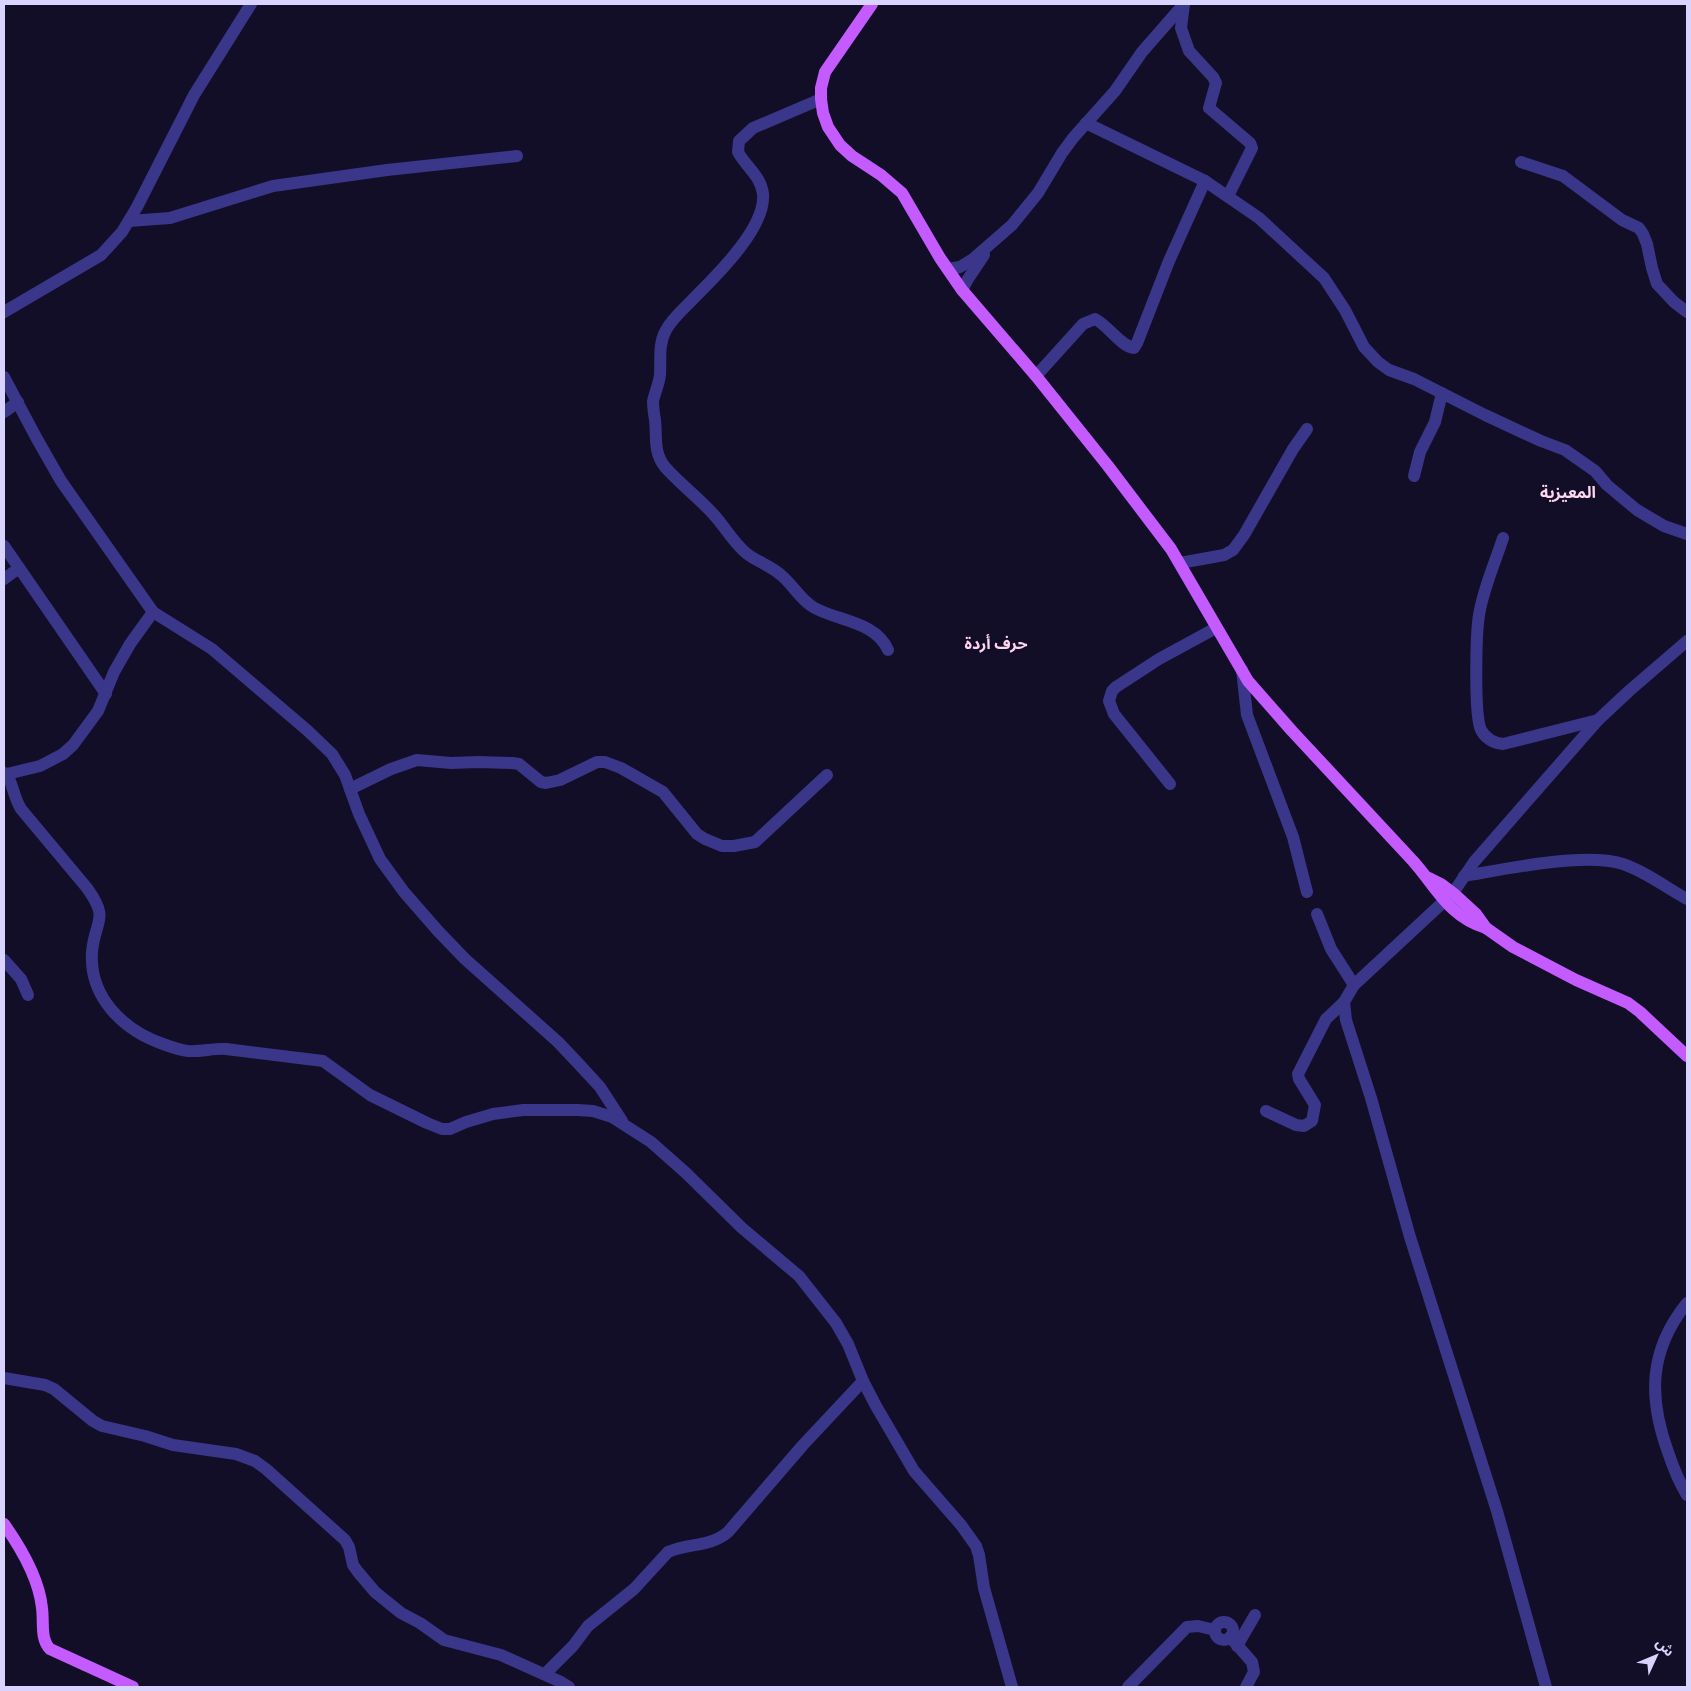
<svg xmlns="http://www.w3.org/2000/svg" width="1691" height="1691" viewBox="0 0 1691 1691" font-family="Cabin,'Noto Sans Arabic',sans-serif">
	<rect width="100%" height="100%" fill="#120e27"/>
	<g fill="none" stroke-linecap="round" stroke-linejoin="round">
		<g stroke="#3a3689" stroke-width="12">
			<path d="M1184,4L1181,28L1189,51L1213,77L1216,83L1209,108L1250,143L1252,148L1228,196"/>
			<path d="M821,99L753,128L739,141L738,152C746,167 761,176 763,194C766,227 718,274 696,296C686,307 673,317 666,330C658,344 661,360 660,375C659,384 655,392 653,401C653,407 654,414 655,420C657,437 653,452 665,467C680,484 699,498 714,515C725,527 733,542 746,553C757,562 770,565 781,575C793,585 800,599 813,607C836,621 876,621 888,650"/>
			<path d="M1086,123L1205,181L1259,218L1324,278L1345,310L1364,347L1378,362L1389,370L1414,379L1485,415L1541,441L1565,450L1595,471L1607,485L1637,510L1664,526L1687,534"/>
			<path d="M1521,162L1563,176L1622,220L1639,228L1643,234L1647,244L1652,268L1657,284L1674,302L1687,312"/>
			<path d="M129,221L170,218L273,186L387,170L517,156"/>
			<path d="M948,269L960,267L973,259L1012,225L1038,193L1062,153L1073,138L1115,91L1142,52L1184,4"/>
			<path d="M962,290L968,279L984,255"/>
			<path d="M4,312L101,255L122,232L137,207L194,95L251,4"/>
			<path d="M1036,376L1083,324L1095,319C1109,326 1120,346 1134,348L1137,343L1169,261L1205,181"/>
			<path d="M4,377L37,439L61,481L153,612L212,649L308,731L332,754L345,775L359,814L380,859L404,892L438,931L465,959L558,1042L576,1061L600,1087L622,1121"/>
			<path d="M4,412L18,402"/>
			<path d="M1414,476L1420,452L1435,422L1442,393"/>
			<path d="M1503,538C1495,563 1483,589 1479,615C1476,634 1474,715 1481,730C1486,739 1494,743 1503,744L1598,720"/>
			<path d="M4,546L106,694"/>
			<path d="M1180,563L1224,555L1233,550L1244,535L1293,449L1307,429"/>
			<path d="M4,579L19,568"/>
			<path d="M1242,670L1247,715L1293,837L1307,892"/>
			<path d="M4,773L7,774C13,785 14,798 21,809L87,888C110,920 95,919 92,952C89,997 123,1030 163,1044C171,1047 180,1050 188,1051C201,1052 214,1048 226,1049L323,1061L370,1095L427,1123L442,1129H450L466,1122L493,1114L523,1110H578L593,1111L612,1117L651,1142L686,1173L742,1228L799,1276L836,1323L848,1344L863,1381L876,1406L914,1471L961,1525L976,1546L979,1555L984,1588L1012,1687"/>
			<path d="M7,774L40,766L63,754L73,745L98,711L114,672L130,644L153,612"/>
			<path d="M1170,784L1114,714L1109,701L1112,691L1116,687L1159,659L1216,628"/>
			<path d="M350,789L391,769L417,760L451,763L478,762L512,763L519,764L541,782L546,783L560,780L597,762H605L621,768L663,792L697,834L705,839L722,846H734L755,842L827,775"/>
			<path d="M1464,876C1506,869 1584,852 1623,864C1647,872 1666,888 1687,899"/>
			<path d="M1317,914L1331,949L1354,985"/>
			<path d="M4,960L21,979L28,995"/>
			<path d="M1266,1111L1296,1125L1304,1126L1312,1121L1315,1105L1299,1079L1298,1074L1326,1019L1344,1002"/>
			<path d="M1687,1303C1649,1350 1648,1397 1668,1452C1673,1467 1679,1482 1687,1495"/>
			<path d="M4,1378L45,1385L54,1389L93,1421L102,1426L145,1436L173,1445L236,1454L255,1461L266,1469L345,1540L349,1547L353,1565L358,1572L375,1592L401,1613L420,1623L444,1640L501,1655L561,1682L569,1687"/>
			<circle cx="1224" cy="1631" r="9"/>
			<path d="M1230,1637L1252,1662L1254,1672L1246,1687"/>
			<path d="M1237,1646L1255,1615"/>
			<path d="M545,1674L573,1646L588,1626L634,1589L668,1552C688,1543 711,1547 728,1532L803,1445L863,1381"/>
			<path d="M1128,1687L1187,1627L1198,1626L1215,1630"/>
			<path d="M1546,1687L1497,1511L1410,1237L1371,1098L1346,1020L1344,1002L1354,985L1453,893L1474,862L1598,720L1629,691L1687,641"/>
		</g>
		<g stroke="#c35bff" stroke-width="12">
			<path d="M872,4L825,72L821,88V99L823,113L828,127L840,145L852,156L881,175L902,193L940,258L962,290L1036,376L1108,466L1171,549L1248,681L1292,731L1413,861C1437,888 1449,917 1486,928"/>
			<path d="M1429,878L1441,884L1453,893L1476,914L1486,928L1513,947L1576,980L1628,1003L1640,1012L1687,1056"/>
			<path d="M4,1524C21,1548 39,1578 42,1608C44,1622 40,1639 50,1649L133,1687"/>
		</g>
	</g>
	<g text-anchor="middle" stroke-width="5" stroke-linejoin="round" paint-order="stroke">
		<g font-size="16" font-weight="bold" fill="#ffd6f0" stroke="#120e27">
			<text x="1568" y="498">المعيزية</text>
			<text x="996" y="649">حرف أردة</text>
		</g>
	</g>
	<rect width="1691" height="1691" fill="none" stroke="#d9d4ff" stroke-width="10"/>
	<g transform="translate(1656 1656) rotate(46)" stroke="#120e27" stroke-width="4" paint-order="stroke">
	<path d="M0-4L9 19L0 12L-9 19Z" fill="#d9d4ff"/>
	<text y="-8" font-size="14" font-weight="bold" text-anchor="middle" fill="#d9d4ff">ش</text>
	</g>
</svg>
